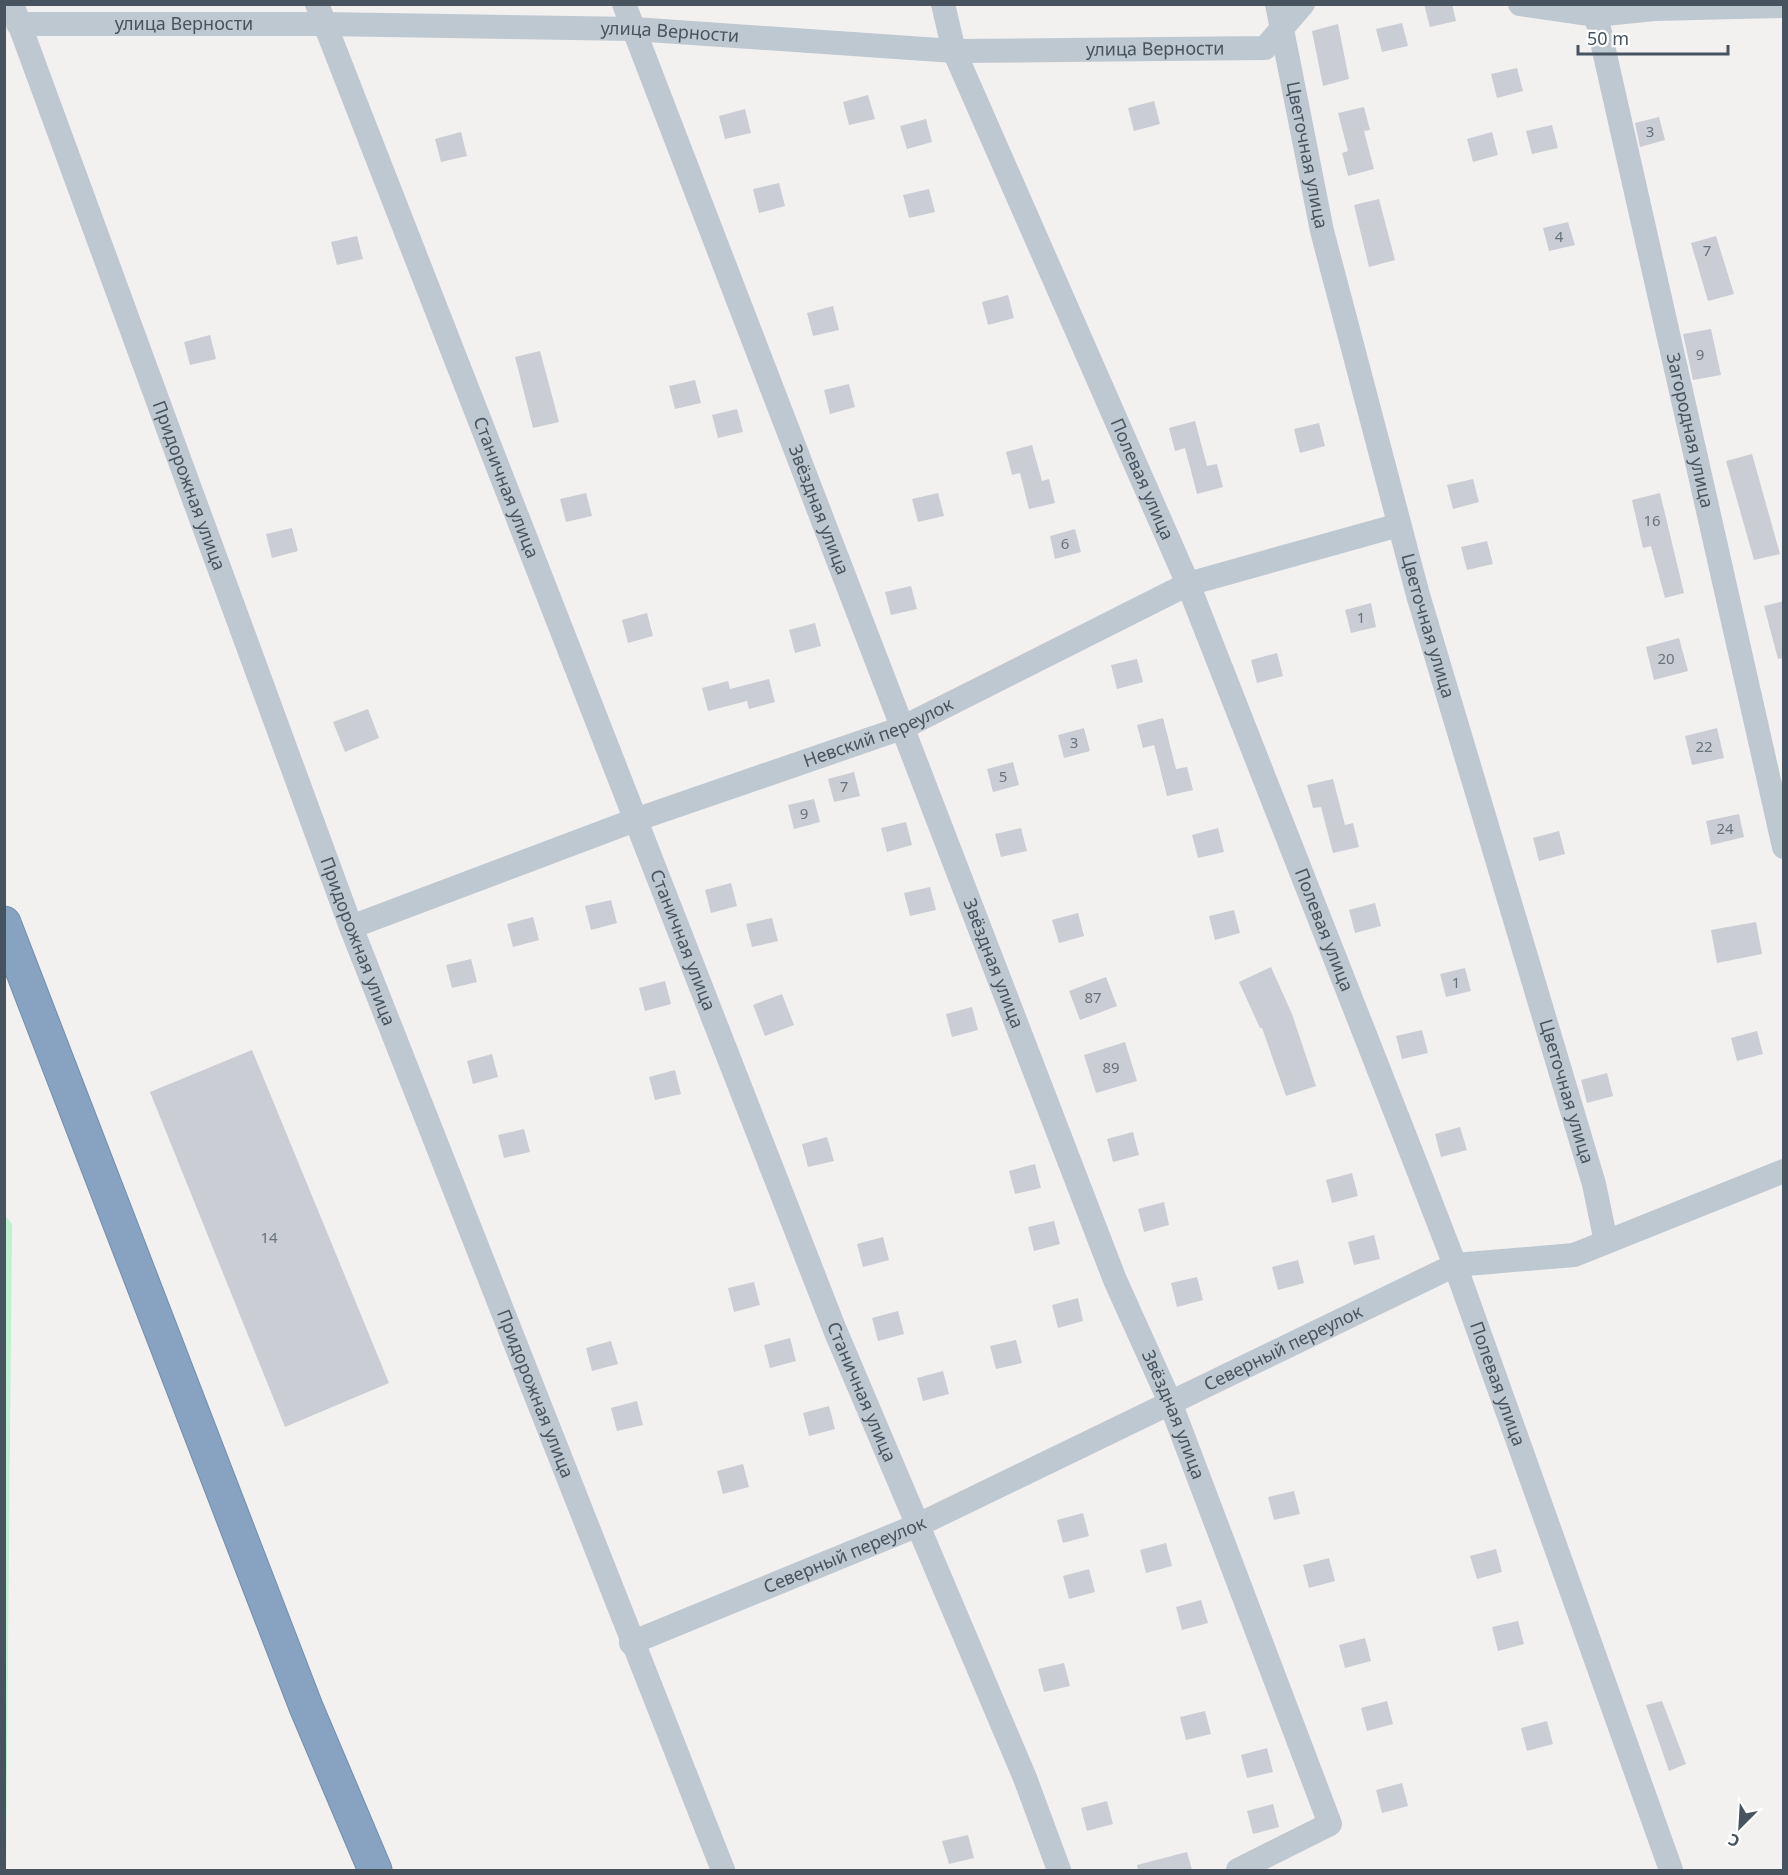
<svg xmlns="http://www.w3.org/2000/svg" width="1788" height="1875" viewBox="0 0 1788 1875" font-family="'Noto Sans',sans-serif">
	<rect width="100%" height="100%" fill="#f3f0f0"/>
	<path fill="#bef1d1" d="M4,1214L12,1224L6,1870H4Z"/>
	<g fill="#cacdd3">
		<path d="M1424,4H1452L1456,21L1430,27Z"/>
		<path d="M1402,23L1408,46L1382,52L1376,29Z"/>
		<path d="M1338,24L1349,79L1323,86L1312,31Z"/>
		<path d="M1517,68L1523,91L1497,98L1491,74Z"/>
		<path d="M868,95L875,119L849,125L843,102Z"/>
		<path d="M1154,101L1160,124L1134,131L1128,108Z"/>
		<path d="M1364,107L1370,130L1364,131L1374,169L1348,176L1342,153L1348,151L1338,113Z"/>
		<path d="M745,109L751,133L725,139L719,116Z"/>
		<path d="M1659,117L1665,140L1640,147L1635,123Z"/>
		<path d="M926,119L932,142L907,149L900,126Z"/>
		<path d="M1552,125L1558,148L1532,154L1526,131Z"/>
		<path d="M461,132L467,156L441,162L435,139Z"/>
		<path d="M1492,132L1498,155L1473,162L1467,139Z"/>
		<path d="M779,183L785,206L759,213L753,189Z"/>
		<path d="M929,189L935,212L909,218L903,195Z"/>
		<path d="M1379,199L1395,260L1369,267L1354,205Z"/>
		<path d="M1568,222L1575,245L1549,251L1543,228Z"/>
		<path d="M357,236L363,259L337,265L331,242Z"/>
		<path d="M1716,236L1734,294L1708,301L1691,243Z"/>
		<path d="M1008,295L1014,318L988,325L982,302Z"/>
		<path d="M833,306L839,330L813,336L807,313Z"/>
		<path d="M1711,329L1721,375L1693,380L1683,334Z"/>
		<path d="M210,335L216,359L190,365L184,342Z"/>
		<path d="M540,351L559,422L533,428L515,357Z"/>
		<path d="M695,380L701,403L675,409L669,386Z"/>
		<path d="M849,384L855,407L830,414L824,390Z"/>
		<path d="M737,409L743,432L718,438L712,415Z"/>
		<path d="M1195,421L1207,466L1217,464L1223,487L1197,494L1185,448L1175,451L1169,428Z"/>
		<path d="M1319,423L1325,446L1300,453L1294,429Z"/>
		<path d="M1032,445L1042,481L1049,479L1055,503L1029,509L1020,473L1012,475L1006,452Z"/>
		<path d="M1752,454L1780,554L1754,560L1726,461Z"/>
		<path d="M1473,479L1479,502L1453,509L1447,485Z"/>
		<path d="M586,493L592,516L566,522L560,499Z"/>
		<path d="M938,493L944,516L918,522L912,499Z"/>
		<path d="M1660,493L1684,593L1665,598L1651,546L1643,548L1632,500Z"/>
		<path d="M292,528L298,551L272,558L266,534Z"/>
		<path d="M1075,529L1081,552L1055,559L1050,536Z"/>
		<path d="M1487,541L1493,564L1467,570L1461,547Z"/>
		<path d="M911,586L917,609L891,615L885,592Z"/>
		<path d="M1784,601V658L1778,659L1764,606Z"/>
		<path d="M1371,603L1376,627L1351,633L1345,610Z"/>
		<path d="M647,613L653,636L628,643L622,620Z"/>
		<path d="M815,623L821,646L795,653L789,630Z"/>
		<path d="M1679,638L1688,671L1654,680L1646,647Z"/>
		<path d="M1277,653L1283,676L1257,683L1251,660Z"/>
		<path d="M1137,659L1143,682L1117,689L1111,665Z"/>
		<path d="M769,679L775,702L749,709L747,701L708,711L702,688L728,681L730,689Z"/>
		<path d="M368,709L379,738L345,752L333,722Z"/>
		<path d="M1163,718L1176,769L1187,767L1193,790L1167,796L1154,745L1143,748L1137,725Z"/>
		<path d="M1084,728L1090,751L1064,758L1058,735Z"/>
		<path d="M1717,728L1724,758L1692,765L1685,736Z"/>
		<path d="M1013,762L1019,785L993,792L987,769Z"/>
		<path d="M854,772L860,796L834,802L828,779Z"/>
		<path d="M1333,779L1345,825L1353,823L1359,847L1333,853L1321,807L1313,808L1307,785Z"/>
		<path d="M814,799L820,822L794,829L788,805Z"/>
		<path d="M1739,814L1744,837L1711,845L1706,821Z"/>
		<path d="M906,822L912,845L887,852L881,828Z"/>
		<path d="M1021,828L1027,851L1001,857L995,834Z"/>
		<path d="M1218,828L1224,852L1198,858L1192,835Z"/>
		<path d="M1559,831L1565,854L1539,861L1533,838Z"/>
		<path d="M731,883L737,906L711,913L705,890Z"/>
		<path d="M930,887L936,910L910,916L904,893Z"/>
		<path d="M611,900L617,923L591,930L585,906Z"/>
		<path d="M1375,903L1381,926L1355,933L1349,910Z"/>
		<path d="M1234,910L1240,933L1215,940L1209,916Z"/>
		<path d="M1078,913L1084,936L1059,943L1052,920Z"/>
		<path d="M533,917L539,940L513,947L507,924Z"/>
		<path d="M772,918L778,941L752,947L746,924Z"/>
		<path d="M1756,922L1762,954L1717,963L1711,930Z"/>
		<path d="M471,959L477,982L452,988L446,965Z"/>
		<path d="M1271,967L1292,1014L1316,1086L1286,1096L1262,1028H1260L1239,982Z"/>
		<path d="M1465,968L1471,991L1446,997L1440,974Z"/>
		<path d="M1106,977L1117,1006L1080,1020L1069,991Z"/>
		<path d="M665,981L671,1004L645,1011L639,988Z"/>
		<path d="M782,994L794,1025L765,1036L753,1005Z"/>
		<path d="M972,1007L978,1030L952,1037L946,1014Z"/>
		<path d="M1422,1030L1428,1053L1402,1059L1396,1036Z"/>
		<path d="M1757,1031L1763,1054L1737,1061L1731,1038Z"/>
		<path d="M1125,1042L1137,1081L1096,1093L1084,1055Z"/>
		<path d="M252,1050L389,1383L285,1427L150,1092Z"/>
		<path d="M492,1054L498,1077L473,1084L467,1061Z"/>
		<path d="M675,1070L681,1094L655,1100L649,1077Z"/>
		<path d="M1607,1073L1613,1096L1587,1103L1581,1080Z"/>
		<path d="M1460,1127L1467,1150L1441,1157L1435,1134Z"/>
		<path d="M524,1129L530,1152L504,1158L498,1135Z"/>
		<path d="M1133,1132L1139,1155L1113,1162L1107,1139Z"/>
		<path d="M827,1137L834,1161L808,1167L802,1144Z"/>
		<path d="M1035,1164L1041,1188L1015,1194L1009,1171Z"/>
		<path d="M1352,1173L1358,1196L1332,1203L1326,1180Z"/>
		<path d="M1164,1202L1169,1225L1144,1232L1138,1209Z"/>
		<path d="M1054,1221L1060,1244L1034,1251L1028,1227Z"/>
		<path d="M1374,1235L1380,1259L1354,1265L1348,1242Z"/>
		<path d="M883,1237L889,1260L863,1267L857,1244Z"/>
		<path d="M1298,1260L1304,1283L1278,1290L1272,1267Z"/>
		<path d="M1197,1277L1203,1300L1177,1307L1171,1283Z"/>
		<path d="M754,1282L760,1305L734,1312L728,1288Z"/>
		<path d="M1078,1298L1083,1321L1058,1328L1052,1305Z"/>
		<path d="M898,1311L904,1334L878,1341L872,1318Z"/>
		<path d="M790,1338L796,1361L770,1368L764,1345Z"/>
		<path d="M1016,1340L1022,1363L996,1369L990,1346Z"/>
		<path d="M611,1341L618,1364L592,1371L586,1348Z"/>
		<path d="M943,1371L949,1394L923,1401L917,1378Z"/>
		<path d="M637,1401L643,1425L617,1431L611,1408Z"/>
		<path d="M829,1406L835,1429L809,1436L803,1413Z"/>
		<path d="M743,1464L749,1487L723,1494L717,1471Z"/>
		<path d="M1294,1491L1300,1514L1274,1520L1268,1497Z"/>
		<path d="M1083,1513L1089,1536L1063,1543L1057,1520Z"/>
		<path d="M1166,1543L1172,1566L1146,1573L1140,1550Z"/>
		<path d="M1496,1549L1502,1572L1477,1579L1470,1556Z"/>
		<path d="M1329,1558L1335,1581L1309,1588L1303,1565Z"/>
		<path d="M1089,1569L1095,1592L1069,1599L1063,1576Z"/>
		<path d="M1201,1600L1208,1623L1182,1630L1176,1607Z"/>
		<path d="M1518,1621L1524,1644L1498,1651L1492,1627Z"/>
		<path d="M1365,1638L1371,1661L1345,1668L1339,1645Z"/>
		<path d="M1064,1663L1070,1686L1044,1692L1038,1669Z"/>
		<path d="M1387,1701L1393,1724L1367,1731L1361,1708Z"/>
		<path d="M1662,1701L1686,1764L1669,1771L1646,1705Z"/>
		<path d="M1205,1711L1211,1734L1186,1740L1180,1717Z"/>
		<path d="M1547,1721L1553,1744L1527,1751L1521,1728Z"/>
		<path d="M1267,1748L1273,1772L1247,1778L1241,1755Z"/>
		<path d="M1402,1783L1408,1806L1382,1813L1376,1790Z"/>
		<path d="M1107,1801L1113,1824L1087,1831L1081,1808Z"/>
		<path d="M1273,1804L1279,1827L1253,1834L1247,1811Z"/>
		<path d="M968,1835L974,1858L949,1864L942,1841Z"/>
		<path d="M1187,1852L1192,1870H1138L1137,1865Z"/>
	</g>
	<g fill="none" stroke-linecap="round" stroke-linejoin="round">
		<g stroke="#728ead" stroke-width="35">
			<path id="highway" d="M4,923L306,1707L375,1870"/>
		</g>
		<g stroke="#bec8d0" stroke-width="24">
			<path id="s1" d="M12,4L351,927L723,1870"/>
			<path id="s2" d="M317,4L835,1330L1025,1778L1059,1870"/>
			<path id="s3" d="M624,4L1115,1280L1170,1402L1330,1824L1238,1870"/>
			<path id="s4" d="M943,4L954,51L1188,584L1419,1172L1455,1265L1671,1870"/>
			<path id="s5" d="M1277,4L1322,231L1418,595L1594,1184L1606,1242"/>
			<path d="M1520,4L1596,15L1654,9L1784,6"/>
			<path id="s6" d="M1596,15L1784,847"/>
			<path id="s7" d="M18,24H323L634,29L954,51L1265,48L1303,4"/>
			<path id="s8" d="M351,927L635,820L902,728L1188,584L1399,525"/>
			<path id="s9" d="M631,1643L916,1526L1455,1265L1574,1255L1784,1171"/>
		</g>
		<use href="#highway" stroke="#87a3c1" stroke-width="33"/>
	</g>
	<g text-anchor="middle" stroke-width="6" stroke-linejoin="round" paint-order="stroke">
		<g font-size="15" fill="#68727c">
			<text x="1650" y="137">3</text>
			<text x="1559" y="242">4</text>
			<text x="1707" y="256">7</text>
			<text x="1700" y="360">9</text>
			<text x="1652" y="526">16</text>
			<text x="1065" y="549">6</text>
			<text x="1361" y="623">1</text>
			<text x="1666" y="664">20</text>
			<text x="1074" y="748">3</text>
			<text x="1704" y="752">22</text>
			<text x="1003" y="782">5</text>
			<text x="844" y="792">7</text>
			<text x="804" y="819">9</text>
			<text x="1725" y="834">24</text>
			<text x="1456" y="988">1</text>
			<text x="1093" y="1003">87</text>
			<text x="1111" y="1073">89</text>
			<text x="269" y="1243">14</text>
		</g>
		<g font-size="18" fill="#47545f" stroke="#fff">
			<text dy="6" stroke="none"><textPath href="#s7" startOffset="166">улица Верности</textPath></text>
			<text dy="6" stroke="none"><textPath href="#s7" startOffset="652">улица Верности</textPath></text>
			<text dy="6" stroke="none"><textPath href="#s7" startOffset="1138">улица Верности</textPath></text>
			<text dy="6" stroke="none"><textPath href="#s5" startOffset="154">Цветочная улица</textPath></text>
			<text dy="6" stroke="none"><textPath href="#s6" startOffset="426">Загородная улица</textPath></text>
			<text dy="6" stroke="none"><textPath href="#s4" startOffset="516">Полевая улица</textPath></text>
			<text dy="6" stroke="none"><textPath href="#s1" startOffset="513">Придорожная улица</textPath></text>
			<text dy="6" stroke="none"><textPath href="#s2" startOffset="519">Станичная улица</textPath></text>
			<text dy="6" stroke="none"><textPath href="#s3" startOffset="542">Звёздная улица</textPath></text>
			<text dy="6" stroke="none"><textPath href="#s5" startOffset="640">Цветочная улица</textPath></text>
			<text dy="6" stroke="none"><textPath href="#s8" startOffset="562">Невский переулок</textPath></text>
			<text dy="6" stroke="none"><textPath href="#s4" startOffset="1002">Полевая улица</textPath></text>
			<text dy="6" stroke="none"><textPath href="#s2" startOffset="1005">Станичная улица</textPath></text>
			<text dy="6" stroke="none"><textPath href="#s1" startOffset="999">Придорожная улица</textPath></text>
			<text dy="6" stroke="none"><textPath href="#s3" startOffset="1028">Звёздная улица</textPath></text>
			<text dy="6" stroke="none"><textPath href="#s5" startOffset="1126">Цветочная улица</textPath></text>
			<text dy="6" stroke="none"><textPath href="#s9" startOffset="716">Северный переулок</textPath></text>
			<text dy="6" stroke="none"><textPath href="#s4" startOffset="1488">Полевая улица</textPath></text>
			<text dy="6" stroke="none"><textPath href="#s2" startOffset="1491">Станичная улица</textPath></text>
			<text dy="6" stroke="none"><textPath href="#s1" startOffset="1485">Придорожная улица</textPath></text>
			<text dy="6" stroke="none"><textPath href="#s3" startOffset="1514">Звёздная улица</textPath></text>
			<text dy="6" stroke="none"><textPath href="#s9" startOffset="231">Северный переулок</textPath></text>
		</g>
	</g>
	<rect width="1788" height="1875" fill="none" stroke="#47545f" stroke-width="12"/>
	<g transform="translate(1740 1827) rotate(204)" stroke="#ffffff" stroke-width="4.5" paint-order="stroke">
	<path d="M0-4.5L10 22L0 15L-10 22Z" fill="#47545f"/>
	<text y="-9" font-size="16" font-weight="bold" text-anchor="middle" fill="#47545f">С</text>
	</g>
	<path d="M1578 45v9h150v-9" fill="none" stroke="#47545f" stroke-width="3"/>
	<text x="1587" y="45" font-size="18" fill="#47545f" stroke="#ffffff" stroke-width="4.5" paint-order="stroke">50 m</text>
</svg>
